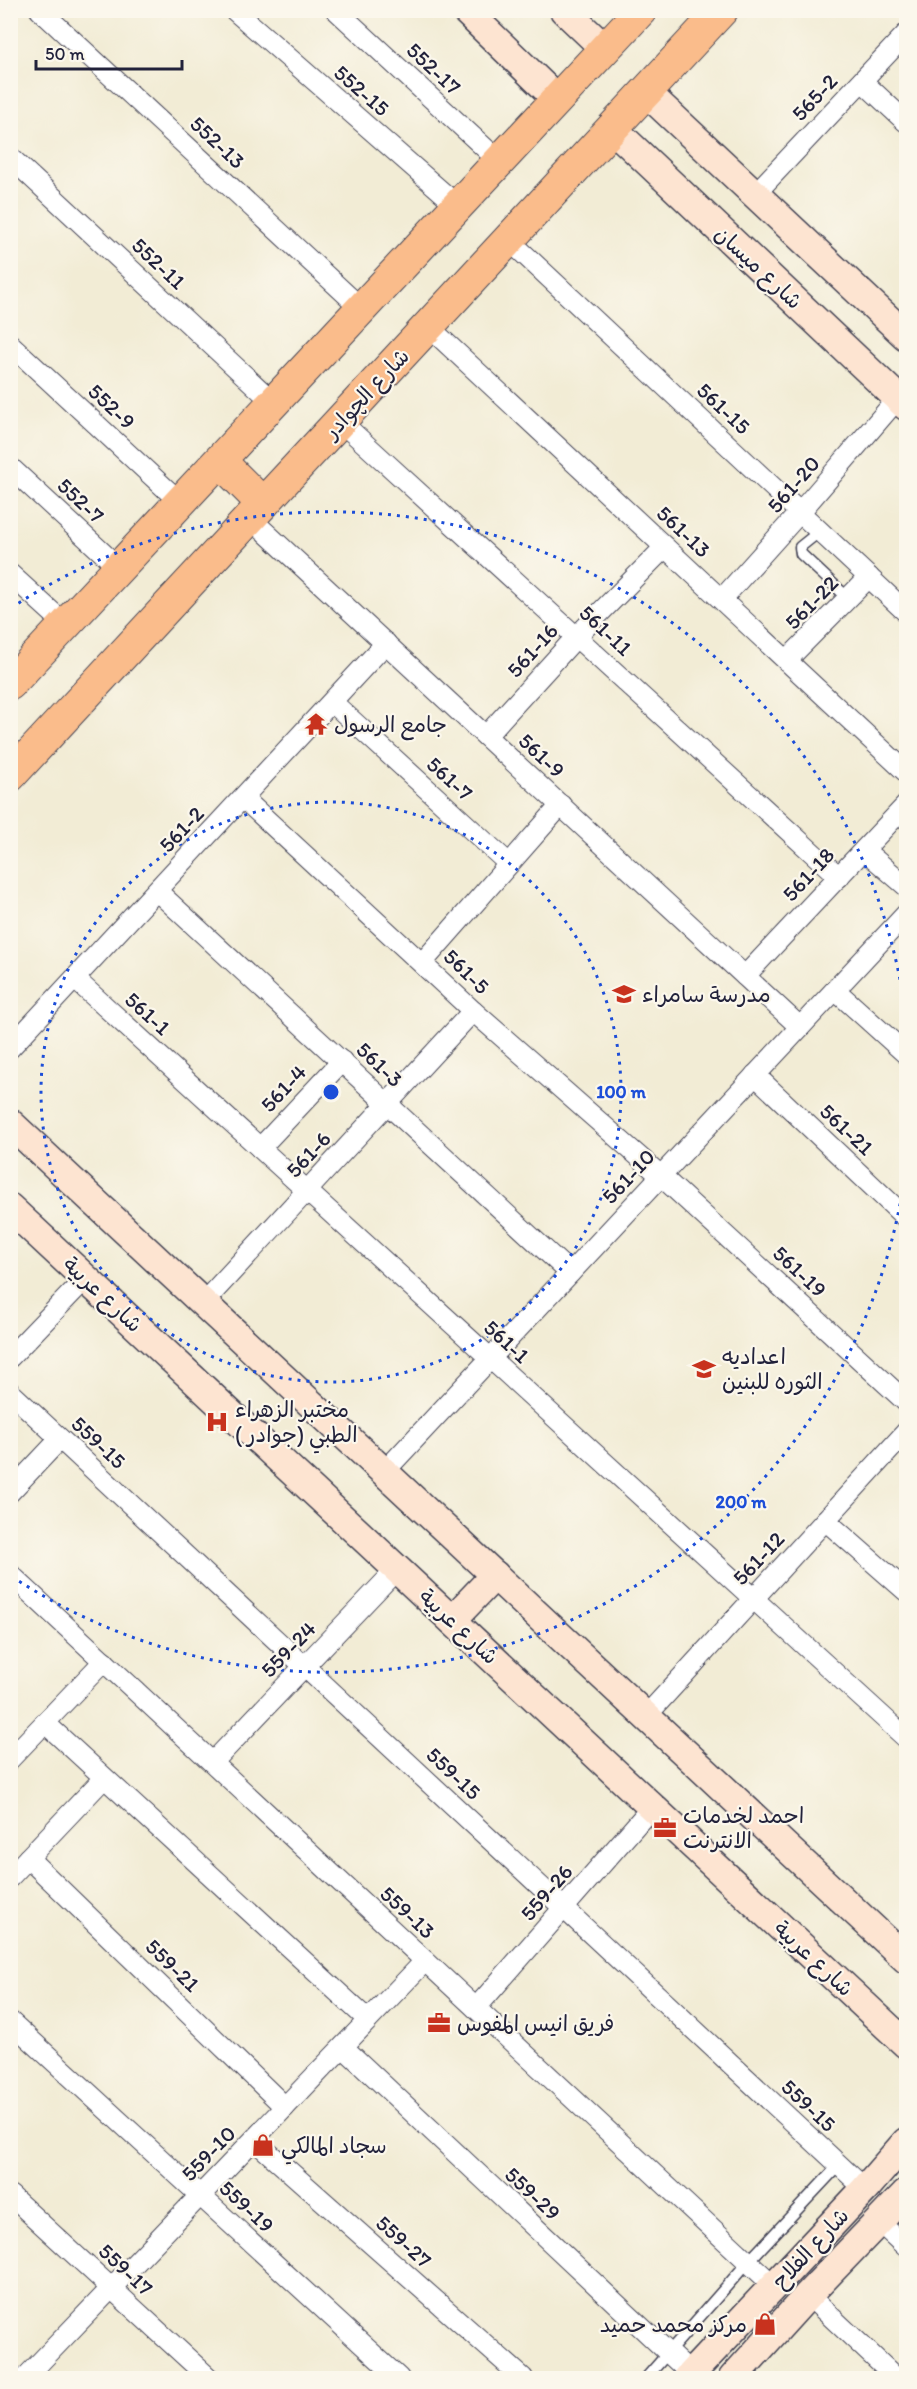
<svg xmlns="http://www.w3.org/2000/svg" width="917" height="2389" viewBox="0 0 917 2389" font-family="Itim,'Playpen Sans Arabic',sans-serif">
	<rect width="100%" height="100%" fill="#fbf7ec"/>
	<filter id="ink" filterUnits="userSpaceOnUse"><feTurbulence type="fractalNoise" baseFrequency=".0167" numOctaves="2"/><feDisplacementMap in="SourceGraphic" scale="12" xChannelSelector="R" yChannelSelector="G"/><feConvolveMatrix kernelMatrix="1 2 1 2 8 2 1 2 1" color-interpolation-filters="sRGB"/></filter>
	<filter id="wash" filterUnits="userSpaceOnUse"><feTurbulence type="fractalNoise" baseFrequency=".008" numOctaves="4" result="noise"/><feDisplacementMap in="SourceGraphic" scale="24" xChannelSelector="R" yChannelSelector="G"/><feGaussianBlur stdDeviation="1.35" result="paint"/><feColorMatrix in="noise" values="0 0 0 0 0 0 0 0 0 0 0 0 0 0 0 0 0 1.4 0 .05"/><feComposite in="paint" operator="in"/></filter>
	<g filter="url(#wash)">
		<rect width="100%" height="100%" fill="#f2ecd5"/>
	</g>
	<g filter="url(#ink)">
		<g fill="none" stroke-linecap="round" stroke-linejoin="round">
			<g stroke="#414052" stroke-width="13">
				<g id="lane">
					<path d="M820,531L800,547L801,554L848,598"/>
					<path d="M646,2378L748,2262L839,2165"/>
				</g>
			</g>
			<g stroke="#414052" stroke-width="22">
				<g id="street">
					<path d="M40,10L362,309"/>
					<path d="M234,10L458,206"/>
					<path d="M336,10L500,162"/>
					<path d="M862,81L906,122"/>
					<path d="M10,157L274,403"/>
					<path d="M755,194L906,34"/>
					<path d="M509,240L906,612"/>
					<path d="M428,326L906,772"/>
					<path d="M10,344L181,503"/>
					<path d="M340,421L839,877"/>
					<path d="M10,467L119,568"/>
					<path d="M250,518L800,1027"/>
					<path d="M10,574L66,625"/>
					<path d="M722,599L800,512L898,398"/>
					<path d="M787,660L869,577"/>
					<path d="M332,702L509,864"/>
					<path d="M486,736L577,636L665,547"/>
					<path d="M243,798L473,1011L661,1176L906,1402"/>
					<path d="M864,850L906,886"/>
					<path d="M157,891L570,1273"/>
					<path d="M423,962L561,805"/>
					<path d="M745,976L906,805"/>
					<path d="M75,979L906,1738"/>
					<path d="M835,990L906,1054"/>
					<path d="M10,1048L386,643"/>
					<path d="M755,1075L906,1218"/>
					<path d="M260,1148L342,1061"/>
					<path d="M203,1303L473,1011"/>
					<path d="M10,1357L86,1278"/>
					<path d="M10,1392L865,2189"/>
					<path d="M384,1472L906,914"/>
					<path d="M10,1492L60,1439"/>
					<path d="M825,1520L906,1591"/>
					<path d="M10,1574L774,2286"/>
					<path d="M646,1716L906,1432"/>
					<path d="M45,1723L368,2020"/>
					<path d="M10,1759L104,1661"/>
					<path d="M213,1762L397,1569"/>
					<path d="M28,1858L285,2107"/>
					<path d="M10,1877L104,1778"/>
					<path d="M476,2008L652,1807"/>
					<path d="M10,2021L399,2378"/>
					<path d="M343,2047L691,2374"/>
					<path d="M254,2140L523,2378"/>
					<path d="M10,2195L209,2378"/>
					<path d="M879,2222L906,2247"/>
					<path d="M808,2295L896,2378"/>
					<path d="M25,2378L425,1961"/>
				</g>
			</g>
			<g stroke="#414052" stroke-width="31">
				<g id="secondary">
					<path d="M465,10L558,100"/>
					<path d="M564,10L605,49"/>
					<path d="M646,92L906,336"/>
					<path d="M612,128L906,406"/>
					<path d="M10,1123L906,1959"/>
					<path d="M10,1208L906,2044"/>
					<path d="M452,1620L495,1575"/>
					<path d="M687,2378L865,2189L906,2142"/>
					<path d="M733,2378L808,2295L906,2193"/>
				</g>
			</g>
			<g stroke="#414052" stroke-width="34">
				<g id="primary">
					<path d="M220,461L263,504"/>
					<path d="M10,684L641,10"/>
					<path d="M10,776L722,10"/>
				</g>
			</g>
			<use href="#lane" stroke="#fff" stroke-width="10"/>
			<use href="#street" stroke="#fff" stroke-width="20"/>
			<use href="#secondary" stroke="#fde4d1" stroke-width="28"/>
			<use href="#primary" stroke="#fabc8b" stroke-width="32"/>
		</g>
	</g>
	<g fill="none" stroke="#1d4ed8" stroke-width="3" stroke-dasharray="3 6">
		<circle cx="331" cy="1092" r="290"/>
		<path d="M906 1168A580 580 0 0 1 11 1576M11 608A580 580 0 0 1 906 1016"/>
	</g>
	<defs>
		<g id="temple-bare" transform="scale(1.8)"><path d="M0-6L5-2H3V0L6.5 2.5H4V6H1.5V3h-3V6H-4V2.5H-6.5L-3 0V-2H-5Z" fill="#c8321e" stroke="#fbf7ec" stroke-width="2.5" paint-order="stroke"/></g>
		<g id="school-bare" transform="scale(1.8)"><path d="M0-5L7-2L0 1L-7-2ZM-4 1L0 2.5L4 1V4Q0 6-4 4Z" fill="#c8321e" stroke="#fbf7ec" stroke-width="2.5" paint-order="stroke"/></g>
		<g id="hospital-bare" transform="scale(1.8)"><path d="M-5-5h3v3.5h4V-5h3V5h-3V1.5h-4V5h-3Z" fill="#c8321e" stroke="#fbf7ec" stroke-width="2.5" paint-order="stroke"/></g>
		<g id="office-bare" transform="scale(1.8)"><path d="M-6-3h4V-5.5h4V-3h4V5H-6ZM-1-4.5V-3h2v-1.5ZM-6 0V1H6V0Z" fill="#c8321e" stroke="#fbf7ec" stroke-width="2.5" paint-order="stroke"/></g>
		<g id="shop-bare" transform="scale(1.8)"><path d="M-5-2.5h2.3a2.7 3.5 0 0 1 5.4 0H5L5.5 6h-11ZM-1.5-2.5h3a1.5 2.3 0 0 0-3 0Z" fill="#c8321e" stroke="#fbf7ec" stroke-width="2.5" paint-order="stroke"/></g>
	</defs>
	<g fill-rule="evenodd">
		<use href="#temple-bare" x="316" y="724"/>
		<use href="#school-bare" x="624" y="994"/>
		<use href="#school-bare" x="704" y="1369"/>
		<use href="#hospital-bare" x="217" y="1422"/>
		<use href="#office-bare" x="665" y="1828"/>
		<use href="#office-bare" x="439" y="2023"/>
		<use href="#shop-bare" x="263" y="2145"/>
		<use href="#shop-bare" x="765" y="2324"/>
	</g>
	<g text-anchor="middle" stroke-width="4.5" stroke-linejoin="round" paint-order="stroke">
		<g font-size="22" fill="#22223b" stroke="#fbf7ec">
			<text transform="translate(434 68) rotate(43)" y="8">552-17</text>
			<text transform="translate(362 90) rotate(41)" y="8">552-15</text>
			<text transform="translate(814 97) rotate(-47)" y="8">565-2</text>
			<text transform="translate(218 142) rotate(43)" y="8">552-13</text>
			<text transform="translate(159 263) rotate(43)" y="8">552-11</text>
			<text transform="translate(759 267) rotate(43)" y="8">شارع ميسان</text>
			<text transform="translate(366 393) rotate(-47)" y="8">شارع الچوادر</text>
			<text transform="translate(112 406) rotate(43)" y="8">552-9</text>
			<text transform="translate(724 408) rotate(43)" y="8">561-15</text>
			<text transform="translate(793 484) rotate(-49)" y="8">561-20</text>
			<text transform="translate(81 500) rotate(43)" y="8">552-7</text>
			<text transform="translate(684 531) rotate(43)" y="8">561-13</text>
			<text transform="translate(811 602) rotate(-46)" y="8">561-22</text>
			<text transform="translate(606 630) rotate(43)" y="8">561-11</text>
			<text transform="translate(532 650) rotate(-48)" y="8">561-16</text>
			<text transform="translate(542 755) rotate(43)" y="8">561-9</text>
			<text transform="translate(450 778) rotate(42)" y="8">561-7</text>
			<text transform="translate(181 829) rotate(-47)" y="8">561-2</text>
			<text transform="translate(808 874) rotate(-47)" y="8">561-18</text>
			<text transform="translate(467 971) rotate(44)" y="8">561-5</text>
			<text transform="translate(148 1013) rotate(42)" y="8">561-1</text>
			<text transform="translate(380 1064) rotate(43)" y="8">561-3</text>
			<text transform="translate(283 1088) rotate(-47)" y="8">561-4</text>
			<text transform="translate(847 1129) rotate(43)" y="8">561-21</text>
			<text transform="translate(308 1154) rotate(-47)" y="8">561-6</text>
			<text transform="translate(628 1176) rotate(-47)" y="8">561-10</text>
			<text transform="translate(800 1271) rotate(43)" y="8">561-19</text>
			<text transform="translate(103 1294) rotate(43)" y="8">شارع عربية</text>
			<text transform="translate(507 1341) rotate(42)" y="8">561-1</text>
			<text transform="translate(99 1442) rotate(43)" y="8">559-15</text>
			<text transform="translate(758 1558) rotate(-47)" y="8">561-12</text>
			<text transform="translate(459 1626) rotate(43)" y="8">شارع عربية</text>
			<text transform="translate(288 1649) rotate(-46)" y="8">559-24</text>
			<text transform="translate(454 1773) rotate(43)" y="8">559-15</text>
			<text transform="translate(546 1892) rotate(-49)" y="8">559-26</text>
			<text transform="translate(408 1912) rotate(43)" y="8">559-13</text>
			<text transform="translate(814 1958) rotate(43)" y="8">شارع عربية</text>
			<text transform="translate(173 1965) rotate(44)" y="8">559-21</text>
			<text transform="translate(809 2105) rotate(43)" y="8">559-15</text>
			<text transform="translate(208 2153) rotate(-46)" y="8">559-10</text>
			<text transform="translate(533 2193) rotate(43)" y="8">559-29</text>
			<text transform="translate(247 2206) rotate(43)" y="8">559-19</text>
			<text transform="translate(404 2241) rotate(42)" y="8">559-27</text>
			<text transform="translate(810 2248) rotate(-47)" y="8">شارع الفلاح</text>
			<text transform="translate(126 2269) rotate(43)" y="8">559-17</text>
		</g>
		<g font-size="22" fill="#22223b" stroke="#fbf7ec" text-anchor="start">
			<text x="334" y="732">جامع الرسول</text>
			<text x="642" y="1002">مدرسة سامراء</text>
			<text x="722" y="1364">اعداديه<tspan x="722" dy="25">الثوره للبنين</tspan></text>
			<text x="235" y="1417">مختبر الزهراء<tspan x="235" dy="25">الطبي (جوادر )</tspan></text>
			<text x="683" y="1823">احمد لخدمات<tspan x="683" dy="25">الانترنت</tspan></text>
			<text x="457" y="2031">فريق انيس المفوس</text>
			<text x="281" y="2153">سجاد المالكي</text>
			<text x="747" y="2332" text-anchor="end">مركز محمد حميد</text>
		</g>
	</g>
	<circle cx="331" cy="1092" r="9" fill="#1d4ed8" stroke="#fbf7ec" stroke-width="3"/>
	<g font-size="18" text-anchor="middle" font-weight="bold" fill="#1d4ed8" stroke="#fbf7ec" stroke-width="4.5" stroke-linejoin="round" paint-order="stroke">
		<text x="621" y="1098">100 m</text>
		<text x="741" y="1508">200 m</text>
	</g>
	<rect width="917" height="2389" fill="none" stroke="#fbf7ec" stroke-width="36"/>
	<path d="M36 60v9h146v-9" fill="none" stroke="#22223b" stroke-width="3"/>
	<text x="45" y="60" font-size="18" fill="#22223b" stroke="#fbf7ec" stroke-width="4.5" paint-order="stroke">50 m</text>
</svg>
